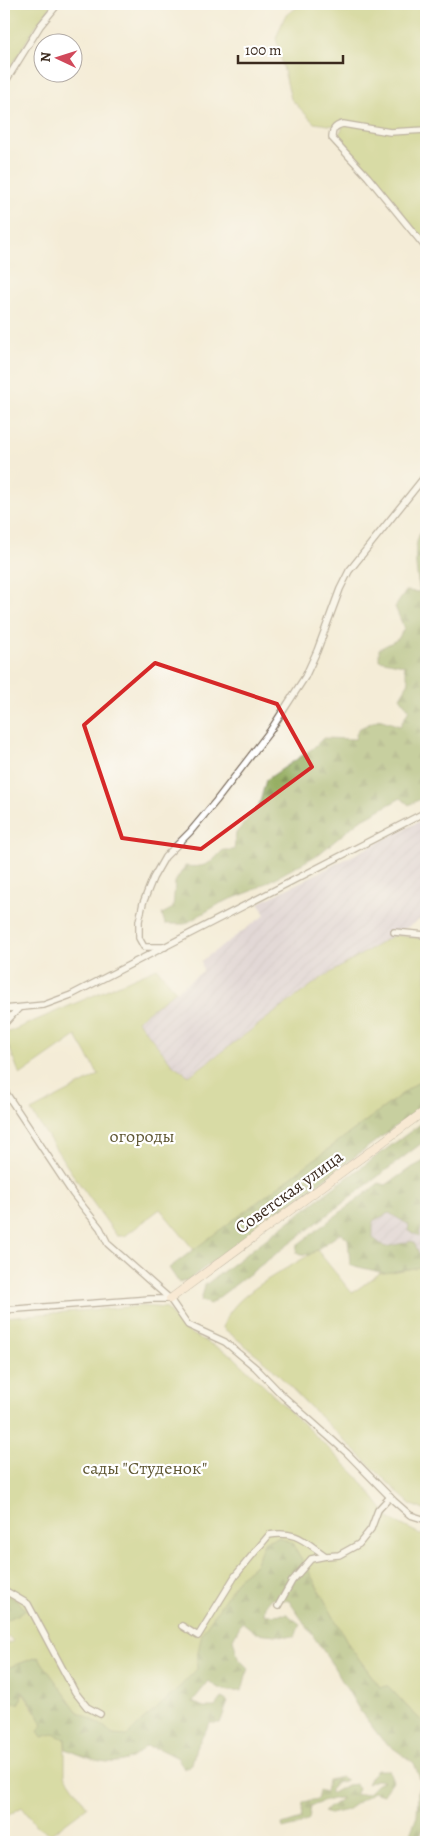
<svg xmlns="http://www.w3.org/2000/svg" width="430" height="1846" viewBox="0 0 430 1846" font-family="Alegreya,serif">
	<defs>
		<pattern id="industrial-furrows" width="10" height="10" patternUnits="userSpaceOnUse" patternTransform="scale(1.25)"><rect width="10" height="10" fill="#ccbed4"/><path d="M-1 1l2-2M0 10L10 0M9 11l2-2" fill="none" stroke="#b0a3b6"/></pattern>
		<pattern id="forest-firs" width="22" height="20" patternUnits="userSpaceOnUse" patternTransform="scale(1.25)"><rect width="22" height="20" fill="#91aa5c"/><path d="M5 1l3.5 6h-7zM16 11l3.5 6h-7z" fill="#788b4b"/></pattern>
	</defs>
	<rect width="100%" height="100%" fill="#fff"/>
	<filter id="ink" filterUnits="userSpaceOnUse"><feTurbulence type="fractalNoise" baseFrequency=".02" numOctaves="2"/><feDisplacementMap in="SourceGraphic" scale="10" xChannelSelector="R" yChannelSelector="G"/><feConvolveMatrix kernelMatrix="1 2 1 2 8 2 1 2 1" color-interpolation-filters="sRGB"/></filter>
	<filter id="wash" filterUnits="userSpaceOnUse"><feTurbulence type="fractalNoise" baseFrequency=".0096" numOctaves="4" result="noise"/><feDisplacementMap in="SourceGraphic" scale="20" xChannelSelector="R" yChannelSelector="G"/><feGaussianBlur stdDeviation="1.12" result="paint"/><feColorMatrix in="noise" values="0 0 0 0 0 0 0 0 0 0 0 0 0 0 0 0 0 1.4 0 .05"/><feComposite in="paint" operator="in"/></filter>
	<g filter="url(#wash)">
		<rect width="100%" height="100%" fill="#f4ecd7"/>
		<g fill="url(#industrial-furrows)">
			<path d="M426,818V916L320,979L189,1076L172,1064L137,1020L203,971L201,961L265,915L259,903Z"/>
			<path d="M426,1212V1266L385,1247L373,1238V1221L389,1213L409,1225L419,1236Z"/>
		</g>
		<g fill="#b7c567" stroke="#797842">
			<path d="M4,4H53L35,27L4,78Z"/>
			<path d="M302,4H426V244L396,204L337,137L343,127L314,123L291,99L276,38L285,16Z"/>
			<path d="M394,935L426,939V1076L194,1250L160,1209L125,1236H117L71,1172L31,1111L99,1075L76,1036L20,1075L4,1034L157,968L176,991L137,1020L172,1064L189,1076L320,979Z"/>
			<path d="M317,1250L352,1293L380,1273H384L426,1266V1511L410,1504L306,1403L266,1362L223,1328C228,1295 290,1268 317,1250Z"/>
			<path d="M141,1306L166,1308L183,1329L233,1356L357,1476L390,1519L420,1534L426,1535V1724L414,1714L388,1686L380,1687L350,1647L308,1570L292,1543L279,1537L265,1541L255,1565L239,1578L197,1657V1669L172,1695L140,1723L127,1737L112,1735L106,1728L77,1711L38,1657L4,1669V1646L13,1641L9,1637L4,1639V1621L19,1614L4,1593V1317Z"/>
			<path d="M22,1692C36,1711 43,1729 65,1739V1775L87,1807L51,1834L37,1827L22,1807L4,1818V1703H20Z"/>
		</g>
		<g fill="url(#forest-firs)" stroke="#666a3d">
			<path d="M426,524V796L409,805L401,798L359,821L319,854L252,891L221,903L185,924H165L162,914L173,908L175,882L185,866C205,868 210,864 223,850H234L236,833L259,806L266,780L312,749L323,738L355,739L358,729L379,719L400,726L409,710L400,697L409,682L403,665L379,660V649L398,639L404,628L395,607L406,591L420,592C416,570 410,541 426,524Z"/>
			<path d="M426,1076V1104L188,1280L179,1283L169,1268Z"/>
			<path d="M426,1120V1140L210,1304L201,1301L205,1285L333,1188Z"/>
			<path d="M426,1160V1212L419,1236L408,1231L409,1225L389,1213L373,1221V1238L385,1247L413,1241L426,1266L384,1273L350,1265L348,1239L341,1233L309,1255L296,1253L297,1245L379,1183L386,1185L409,1169Z"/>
			<path d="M278,1537L292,1543L308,1570L350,1647L380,1687L388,1686L414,1714L426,1724V1763L424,1766L426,1772L424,1815L426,1824L416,1842H407L417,1816L418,1790L421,1782L414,1763L383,1741L360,1711L329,1659L289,1601L271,1598L265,1606L264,1615L287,1614L300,1624L295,1637L256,1633L242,1622L233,1639L238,1658L248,1668L242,1691C229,1692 219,1691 209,1681L192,1702L204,1707H215L222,1698L228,1702L220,1723H210L196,1748L192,1764L184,1769L178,1758L160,1749L146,1746C122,1773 95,1761 66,1749L65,1739L53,1734L42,1737L38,1731L43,1724L34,1708L23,1692L20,1703H4V1669L38,1657L77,1711L106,1728L112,1735L127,1736L140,1723L172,1695L197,1669V1657L202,1633L239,1578L255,1565L265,1541Z"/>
			<path d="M4,1593L18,1602L26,1609L19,1614L4,1621Z"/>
			<path d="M377,1770H389L393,1781L383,1795L373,1792L347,1810L330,1814L324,1811L342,1798C329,1798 323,1803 311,1806L309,1819L299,1825L283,1829L282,1825L301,1819L303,1802L317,1799L319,1790L326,1792L328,1780L341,1777L346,1780L336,1783L331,1789V1794L347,1785L356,1784L358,1789L355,1795L368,1793L376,1785L383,1781L376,1780L367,1784L371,1776Z"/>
		</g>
	</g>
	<g filter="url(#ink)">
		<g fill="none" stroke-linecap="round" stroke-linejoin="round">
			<g stroke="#7c6e5f" stroke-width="8">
				<g id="street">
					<path d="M4,84L40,26L58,4"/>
					<path d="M426,130L390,132L343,124C334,126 332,130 332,138L368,177L426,248"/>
					<path d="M394,932L426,935"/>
					<path d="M165,947H144L139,938V921L143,903L153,878L165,857L190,832L216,801L270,731L305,677L317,651L340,589L349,571L426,475"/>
					<path d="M4,1009L44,1005L71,995L426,812"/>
					<path d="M4,1024L18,1009"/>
					<path d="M4,1090L73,1194L100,1228L108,1244L170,1299L188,1325L225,1342L256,1368L283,1396L347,1453L394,1501L410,1515L426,1520"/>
					<path d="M4,1310L150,1299H170"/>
					<path d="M4,1590L28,1604L75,1692L87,1707L100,1714"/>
					<path d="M278,1606L292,1581L311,1559L326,1556L339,1555L359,1544L371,1529L378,1510L390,1497"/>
					<path d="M182,1626L198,1636L235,1576L269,1535C296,1530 305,1542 326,1556"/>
				</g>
			</g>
			<g stroke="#7c6e5f" stroke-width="9">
				<path id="secondary" d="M170,1299L426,1110"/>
			</g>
			<use href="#street" stroke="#fff" stroke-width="5.5"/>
			<use href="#secondary" stroke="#fce5cf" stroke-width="8"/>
		</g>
	</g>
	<path d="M0 0H430V1846H0ZM155,663L277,704L312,767L201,849L122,838L84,725Z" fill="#f4ecd7" fill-opacity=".55" fill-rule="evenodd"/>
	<path fill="none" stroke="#d62828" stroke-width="4" stroke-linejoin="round" d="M155,663L277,704L312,767L201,849L122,838L84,725Z"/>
	<g text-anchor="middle" stroke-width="4.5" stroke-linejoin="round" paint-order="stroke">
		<g font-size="18" fill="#605834" stroke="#fff">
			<text x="142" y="1142">огороды</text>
			<text x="145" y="1474">сады "Студенок"</text>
		</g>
		<g font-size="18" fill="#3b2a1e" stroke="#fff">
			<text transform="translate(289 1192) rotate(-36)" y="6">Советская улица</text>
		</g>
	</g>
	<rect width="430" height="1846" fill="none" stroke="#fff" stroke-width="20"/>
	<g transform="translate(58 58) rotate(274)"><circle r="24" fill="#ffffff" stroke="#b1aaa5"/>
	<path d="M0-4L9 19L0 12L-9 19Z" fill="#d1495b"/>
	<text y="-8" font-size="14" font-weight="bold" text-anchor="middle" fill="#3b2a1e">N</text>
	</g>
	<path d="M238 55v8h105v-8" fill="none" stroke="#3b2a1e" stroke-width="2.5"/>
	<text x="245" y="55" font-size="15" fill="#3b2a1e" stroke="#ffffff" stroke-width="4" paint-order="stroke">100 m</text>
</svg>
